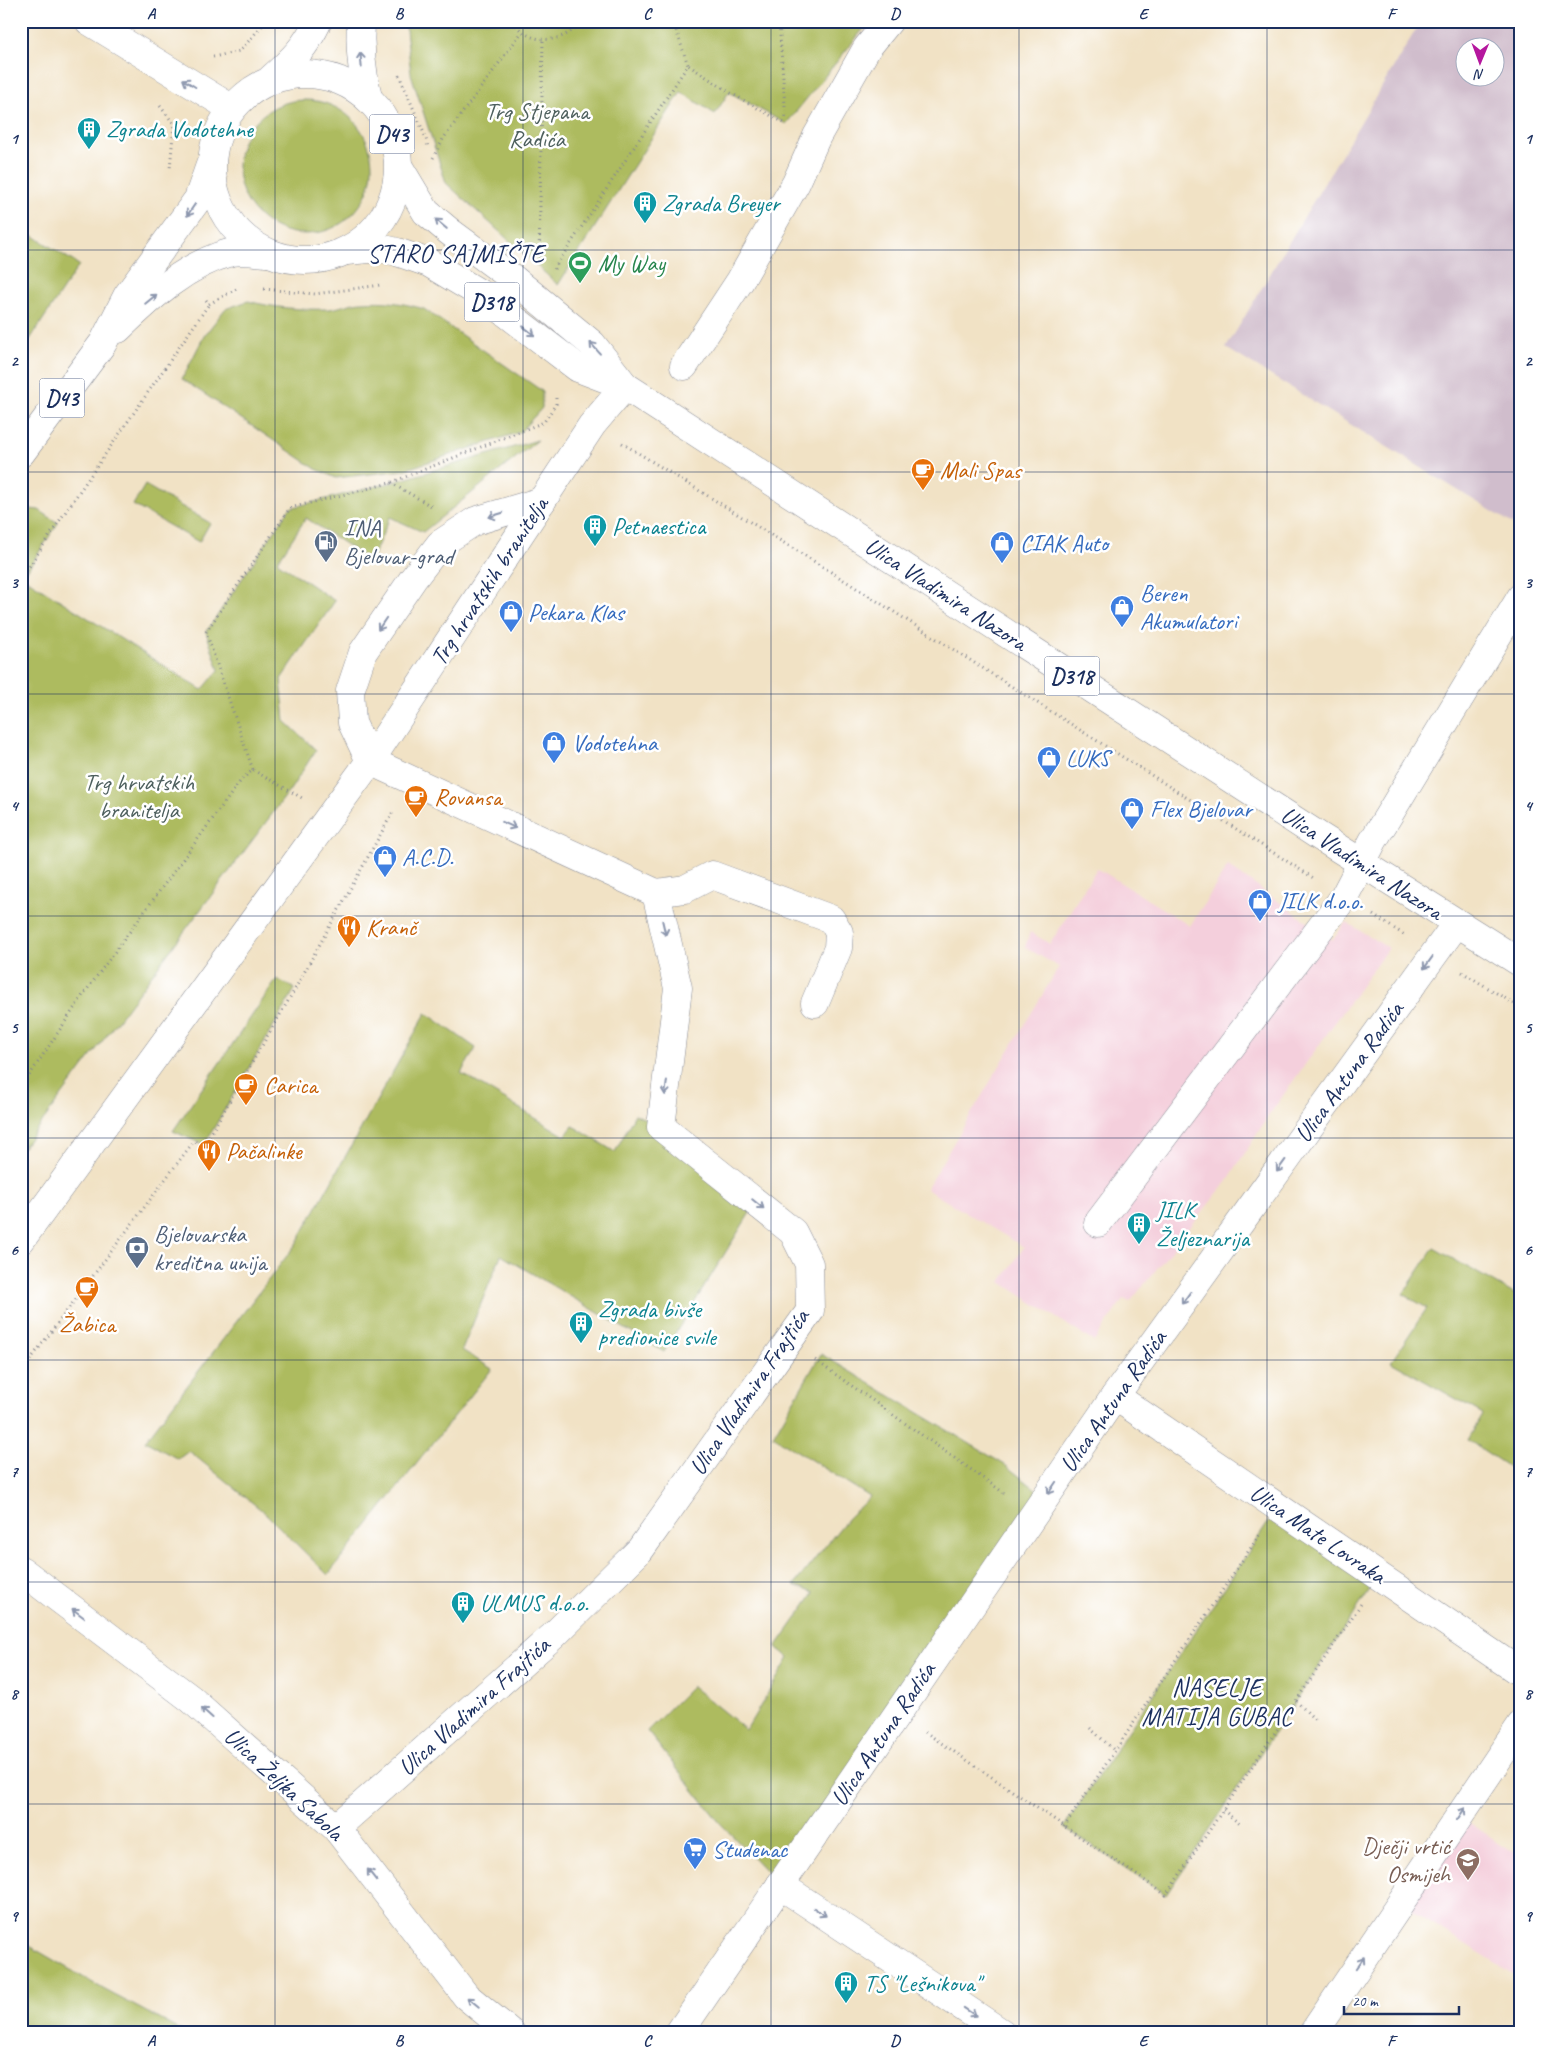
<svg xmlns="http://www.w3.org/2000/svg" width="1542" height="2054" viewBox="0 0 1542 2054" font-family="Caveat,sans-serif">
	<rect width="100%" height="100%" fill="#fff"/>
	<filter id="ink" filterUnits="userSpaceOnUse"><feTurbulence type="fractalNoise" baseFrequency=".02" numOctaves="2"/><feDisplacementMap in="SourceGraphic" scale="10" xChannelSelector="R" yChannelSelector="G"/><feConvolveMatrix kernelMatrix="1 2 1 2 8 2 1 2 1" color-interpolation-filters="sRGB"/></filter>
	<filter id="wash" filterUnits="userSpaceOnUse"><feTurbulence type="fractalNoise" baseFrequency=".0096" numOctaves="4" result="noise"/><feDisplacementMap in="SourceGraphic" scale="20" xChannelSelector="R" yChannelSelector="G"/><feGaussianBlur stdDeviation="1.12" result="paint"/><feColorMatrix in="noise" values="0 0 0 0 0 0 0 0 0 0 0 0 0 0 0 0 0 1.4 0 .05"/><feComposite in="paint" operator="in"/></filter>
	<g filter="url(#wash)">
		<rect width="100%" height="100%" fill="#f1e2c5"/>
		<g fill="#f4cfdc">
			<path d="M1228,866L1333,940L1346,922L1388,948L1267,1118L1228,1180L1130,1302L1123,1299L1094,1342L1001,1282L1024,1247L926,1189L1059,967L1025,947L1030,932L1050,944L1097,868L1190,926Z"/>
			<path d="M1459,1816L1521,1857V1978L1400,1904Z"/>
		</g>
		<path fill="#d0bdcc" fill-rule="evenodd" d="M1421,21H1521V529L1226,348ZM1464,48H1494V78H1464Z"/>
		<g fill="#adbb5e" stroke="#64755e">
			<path d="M405,21H870L786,124L729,92L715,114L681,92L558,285L446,183L411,74Z"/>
			<circle cx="305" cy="167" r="67"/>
			<path d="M21,228L79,265L21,353Z"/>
			<path d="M248,301C274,308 301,310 329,309C340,308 351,302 363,302C384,300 404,303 424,309L542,391V408L520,432L404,470L336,478L316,469L182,379L204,336L225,309Z"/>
			<path d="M538,440L423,532L390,517L371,561L306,518L277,562L335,601L281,679L285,721L316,750L290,790L21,1150V508L39,510L58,523L23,577L202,690L219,670L206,632L290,508L390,483Z"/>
			<path d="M145,485L210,523L199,542L133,505Z"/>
			<path d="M277,979L295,989L204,1145L173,1131Z"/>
			<path d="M426,1013L476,1048L461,1073L565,1136L573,1126L615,1152L635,1114L661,1127L756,1203L664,1352L501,1255L462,1350L492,1369L328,1575L265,1513L189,1451L178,1459L145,1441L296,1244Z"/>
			<path d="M1434,1248L1521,1298V1475L1468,1440L1483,1414L1391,1362L1427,1308L1403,1294Z"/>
			<path d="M821,1354L1005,1465L1046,1497L780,1885L720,1823L647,1731L692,1686L746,1730L789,1658L776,1647L814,1593L794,1585L848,1518L870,1497L773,1436Z"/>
			<path d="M1278,1508L1379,1576L1166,1895L1064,1827Z"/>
			<path d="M21,1941L105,1990L186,2033H21Z"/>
		</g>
	</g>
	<g filter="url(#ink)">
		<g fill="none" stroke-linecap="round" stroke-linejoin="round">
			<g stroke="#868892" stroke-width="29">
				<g id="minor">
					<path d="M89,21L231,108"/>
					<path d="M684,366L740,281L796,183L817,136L867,48L889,21"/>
					<path d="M656,893L685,889L712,875L831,919L839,932L838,948L815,1003"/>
					<path d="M1098,1223L1344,897L1373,841L1521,597"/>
					<path d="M21,1240L370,761L592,425L625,386"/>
					<path d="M1115,1396L1521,1673"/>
					<path d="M21,1570L191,1699L336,1828L466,1996L511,2033"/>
					<path d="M336,1828L553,1636L640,1550L810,1311L809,1264L793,1232L661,1127L678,988L656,893L370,761L352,723L350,691L363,652L413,579L440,544L475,521L542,501"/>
					<path d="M780,1885L1002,2033"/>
					<path d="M679,2033L1115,1396L1456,924"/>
					<path d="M1313,2033L1521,1725"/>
				</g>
			</g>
			<g stroke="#868892" stroke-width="29">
				<g id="major">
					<path d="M361,21C359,48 362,72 368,98"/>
					<circle cx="305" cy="167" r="93"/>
					<path d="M271,79C292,60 306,47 318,21"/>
					<path d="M399,167L426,212L450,232L511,277L592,344L625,386"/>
					<path d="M346,251L380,248L397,252L429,263L484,296L578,368L625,386L1319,836L1521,963"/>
					<path d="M118,329C151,297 186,264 232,252C242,250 256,252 266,253"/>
					<path d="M21,453L103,343L127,296L198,199L210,165"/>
				</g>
			</g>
			<g stroke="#868892" stroke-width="3" stroke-dasharray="1 4" stroke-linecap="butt">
				<path d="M513,21C528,46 565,45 581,21"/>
				<path d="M673,21L688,65"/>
				<path d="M779,21L786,120"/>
				<path d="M213,57L240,51L266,21"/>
				<path d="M399,75L426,138L428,148"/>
				<path d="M160,106L174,124L170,169"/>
				<path d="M433,158L443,139L522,32"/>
				<path d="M539,257L543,40"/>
				<path d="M554,269L688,65L729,92L786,124"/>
				<path d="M264,289L315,294L381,285"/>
				<path d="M206,300L209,304L238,288"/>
				<path d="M622,443L828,570L1315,879"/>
				<path d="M391,483L433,507"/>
				<path d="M21,579L64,514L209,304"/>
				<path d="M253,770L302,798"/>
				<path d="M1373,915L1406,936"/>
				<path d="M1462,972L1521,1008"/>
				<path d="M21,1088L83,995L242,779L253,770L206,632L290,508L390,483L544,422L556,404V395"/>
				<path d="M815,1360L1007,1495"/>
				<path d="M21,1372L194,1141L204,1145L295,989L394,810"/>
				<path d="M1296,1701L1315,1720"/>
				<path d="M1090,1728L1115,1751"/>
				<path d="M925,1732L1166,1895L1361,1604"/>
				<path d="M1223,1810L1241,1825"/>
				<path d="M1064,1827L1260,1534"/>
			</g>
			<use href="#minor" stroke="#fff" stroke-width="28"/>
			<use href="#major" stroke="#fff" stroke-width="28"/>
		</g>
		<defs><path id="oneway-shaft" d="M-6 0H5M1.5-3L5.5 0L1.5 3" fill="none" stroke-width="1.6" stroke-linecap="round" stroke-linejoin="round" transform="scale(1.25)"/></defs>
		<g stroke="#8d97ae">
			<use href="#oneway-shaft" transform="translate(361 60) rotate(-95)"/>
			<use href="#oneway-shaft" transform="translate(189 83) rotate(-148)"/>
			<use href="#oneway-shaft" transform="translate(191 210) rotate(124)"/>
			<use href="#oneway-shaft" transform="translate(441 224) rotate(-140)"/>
			<use href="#oneway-shaft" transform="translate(151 299) rotate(-39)"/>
			<use href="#oneway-shaft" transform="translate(529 331) rotate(38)"/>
			<use href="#oneway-shaft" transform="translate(595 348) rotate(-131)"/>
			<use href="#oneway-shaft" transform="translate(496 515) rotate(163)"/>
			<use href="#oneway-shaft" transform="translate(382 624) rotate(124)"/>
			<use href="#oneway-shaft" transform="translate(509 825) rotate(25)"/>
			<use href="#oneway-shaft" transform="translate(664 928) rotate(77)"/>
			<use href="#oneway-shaft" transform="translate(1428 963) rotate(126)"/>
			<use href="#oneway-shaft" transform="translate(666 1088) rotate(97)"/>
			<use href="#oneway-shaft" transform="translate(1281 1166) rotate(126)"/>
			<use href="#oneway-shaft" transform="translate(758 1204) rotate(39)"/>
			<use href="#oneway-shaft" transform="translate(1186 1298) rotate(126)"/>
			<use href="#oneway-shaft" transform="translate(1052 1488) rotate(124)"/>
			<use href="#oneway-shaft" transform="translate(78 1613) rotate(-143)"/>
			<use href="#oneway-shaft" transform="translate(207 1713) rotate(-138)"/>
			<use href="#oneway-shaft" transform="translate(1461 1814) rotate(-56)"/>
			<use href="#oneway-shaft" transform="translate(372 1875) rotate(-128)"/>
			<use href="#oneway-shaft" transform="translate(820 1912) rotate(34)"/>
			<use href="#oneway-shaft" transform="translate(1360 1963) rotate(-56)"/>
			<use href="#oneway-shaft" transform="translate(473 2002) rotate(-141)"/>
			<use href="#oneway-shaft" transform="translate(970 2012) rotate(34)"/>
		</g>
	</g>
	<path fill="none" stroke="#1b2f5e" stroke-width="1" stroke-opacity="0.55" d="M275,21V2033M523,21V2033M771,21V2033M1019,21V2033M1267,21V2033M21,250H1521M21,472H1521M21,694H1521M21,916H1521M21,1138H1521M21,1360H1521M21,1582H1521M21,1804H1521"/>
	<defs>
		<g id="building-pin" transform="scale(1.25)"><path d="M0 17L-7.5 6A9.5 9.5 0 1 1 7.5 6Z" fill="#0f9aa8" stroke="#fff"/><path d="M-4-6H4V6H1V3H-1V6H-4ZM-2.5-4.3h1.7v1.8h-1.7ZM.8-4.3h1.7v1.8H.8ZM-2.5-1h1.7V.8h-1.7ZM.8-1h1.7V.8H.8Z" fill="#fff"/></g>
		<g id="stadium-pin" transform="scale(1.25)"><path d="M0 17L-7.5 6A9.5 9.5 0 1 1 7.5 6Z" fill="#2e9e5b" stroke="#fff"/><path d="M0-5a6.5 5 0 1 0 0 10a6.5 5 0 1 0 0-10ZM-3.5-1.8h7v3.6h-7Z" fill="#fff"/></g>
		<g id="cafe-pin" transform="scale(1.25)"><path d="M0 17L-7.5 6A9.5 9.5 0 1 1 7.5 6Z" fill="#e8710a" stroke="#fff"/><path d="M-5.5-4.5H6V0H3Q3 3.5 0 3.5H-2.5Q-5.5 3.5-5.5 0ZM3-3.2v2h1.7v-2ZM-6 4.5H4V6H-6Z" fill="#fff"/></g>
		<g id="fuel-pin" transform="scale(1.25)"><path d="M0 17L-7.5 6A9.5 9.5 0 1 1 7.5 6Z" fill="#5c6f8a" stroke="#fff"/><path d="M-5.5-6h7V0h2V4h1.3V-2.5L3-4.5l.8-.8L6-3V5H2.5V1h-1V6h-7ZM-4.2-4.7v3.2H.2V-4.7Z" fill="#fff"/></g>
		<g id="shop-pin" transform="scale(1.25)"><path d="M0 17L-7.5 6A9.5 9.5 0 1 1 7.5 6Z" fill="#3f7fe0" stroke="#fff"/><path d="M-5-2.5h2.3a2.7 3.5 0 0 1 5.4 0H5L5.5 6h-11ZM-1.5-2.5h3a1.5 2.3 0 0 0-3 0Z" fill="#fff"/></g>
		<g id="restaurant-pin" transform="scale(1.25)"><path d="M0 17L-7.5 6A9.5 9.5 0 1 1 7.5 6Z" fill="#e8710a" stroke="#fff"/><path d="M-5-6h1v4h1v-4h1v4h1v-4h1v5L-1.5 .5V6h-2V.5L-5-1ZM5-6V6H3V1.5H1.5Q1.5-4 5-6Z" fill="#fff"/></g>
		<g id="bank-pin" transform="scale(1.25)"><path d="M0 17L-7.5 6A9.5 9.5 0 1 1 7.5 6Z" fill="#5c6f8a" stroke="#fff"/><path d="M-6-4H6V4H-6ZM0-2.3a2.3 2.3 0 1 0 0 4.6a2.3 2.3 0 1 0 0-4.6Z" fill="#fff"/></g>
		<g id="supermarket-pin" transform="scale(1.25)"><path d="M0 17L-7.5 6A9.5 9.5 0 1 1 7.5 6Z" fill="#3f7fe0" stroke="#fff"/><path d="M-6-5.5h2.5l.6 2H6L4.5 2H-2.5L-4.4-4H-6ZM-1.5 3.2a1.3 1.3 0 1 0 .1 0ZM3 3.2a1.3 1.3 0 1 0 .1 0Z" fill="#fff"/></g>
		<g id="school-pin" transform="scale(1.25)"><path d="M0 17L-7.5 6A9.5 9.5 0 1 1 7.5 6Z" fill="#8d6e63" stroke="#fff"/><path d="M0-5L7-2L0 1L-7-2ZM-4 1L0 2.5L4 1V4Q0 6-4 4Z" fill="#fff"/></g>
	</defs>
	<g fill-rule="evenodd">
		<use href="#building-pin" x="89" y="129"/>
		<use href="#building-pin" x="645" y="203"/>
		<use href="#stadium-pin" x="580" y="263"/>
		<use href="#cafe-pin" x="923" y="470"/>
		<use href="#building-pin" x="595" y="526"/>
		<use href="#fuel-pin" x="326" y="542"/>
		<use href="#shop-pin" x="1002" y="543"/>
		<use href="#shop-pin" x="1122" y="607"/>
		<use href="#shop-pin" x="511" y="612"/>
		<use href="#shop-pin" x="554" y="743"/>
		<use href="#shop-pin" x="1049" y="758"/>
		<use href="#cafe-pin" x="416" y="797"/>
		<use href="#shop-pin" x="1132" y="809"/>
		<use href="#shop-pin" x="385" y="857"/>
		<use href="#shop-pin" x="1260" y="901"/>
		<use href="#restaurant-pin" x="349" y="927"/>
		<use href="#cafe-pin" x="246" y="1085"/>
		<use href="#restaurant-pin" x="209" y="1151"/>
		<use href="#building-pin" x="1139" y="1224"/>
		<use href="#bank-pin" x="137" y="1248"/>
		<use href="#cafe-pin" x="87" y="1288"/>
		<use href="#building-pin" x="581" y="1323"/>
		<use href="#building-pin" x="463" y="1603"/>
		<use href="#supermarket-pin" x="695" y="1849"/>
		<use href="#school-pin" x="1468" y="1860"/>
		<use href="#building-pin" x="846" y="1983"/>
	</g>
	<g text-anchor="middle" stroke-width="5" stroke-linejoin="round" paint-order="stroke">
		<g fill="#fff" stroke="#5f6d8e" stroke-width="1">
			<rect x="369.5" y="114.5" width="45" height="39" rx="4"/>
			<rect x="464.5" y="282.5" width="55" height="39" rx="4"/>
			<rect x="39.5" y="378.5" width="45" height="39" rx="4"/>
			<rect x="1044.5" y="656.5" width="55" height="39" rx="4"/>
		</g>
		<g font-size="22" font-weight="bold" fill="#1b2f5e">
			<text x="392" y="142">D43</text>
			<text x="492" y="310">D318</text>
			<text x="62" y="406">D43</text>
			<text x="1072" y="684">D318</text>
		</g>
		<g font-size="24" fill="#4e605e" stroke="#fff">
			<text x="537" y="119">Trg Stjepana<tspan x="537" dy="28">Radića</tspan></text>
			<text x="139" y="790">Trg hrvatskih<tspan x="139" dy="28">branitelja</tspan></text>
		</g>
		<g font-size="24" fill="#0d838f" stroke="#fff" text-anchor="start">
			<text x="106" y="137">Zgrada Vodotehne</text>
			<text x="662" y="211">Zgrada Breyer</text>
			<text x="612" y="534">Petnaestica</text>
			<text x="1156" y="1218">JILK<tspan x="1156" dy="28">Željeznarija</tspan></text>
			<text x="598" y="1317">Zgrada bivše<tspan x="598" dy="28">predionice svile</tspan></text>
			<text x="480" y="1611">ULMUS d.o.o.</text>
			<text x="864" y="1991">TS "Lešnikova"</text>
		</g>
		<g font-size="24" fill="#27864d" stroke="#fff" text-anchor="start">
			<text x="598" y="271">My Way</text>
		</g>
		<g font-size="24" fill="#c56008" stroke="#fff" text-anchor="start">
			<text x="940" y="478">Mali Spas</text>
			<text x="434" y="805">Rovansa</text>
			<text x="366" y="935">Kranč</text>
			<text x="264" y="1093">Carica</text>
			<text x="226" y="1159">Pačalinke</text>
			<text x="87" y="1332" text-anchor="middle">Žabica</text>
		</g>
		<g font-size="24" fill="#4e5e75" stroke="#fff" text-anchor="start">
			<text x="344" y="536">INA<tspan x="344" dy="28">Bjelovar-grad</tspan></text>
			<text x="154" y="1242">Bjelovarska<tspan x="154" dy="28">kreditna unija</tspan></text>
		</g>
		<g font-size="24" fill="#366cbe" stroke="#fff" text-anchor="start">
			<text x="1020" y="551">CIAK Auto</text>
			<text x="1140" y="601">Beren<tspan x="1140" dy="28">Akumulatori</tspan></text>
			<text x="528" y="620">Pekara Klas</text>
			<text x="572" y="751">Vodotehna</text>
			<text x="1066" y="766">LUKS</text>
			<text x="1150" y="817">Flex Bjelovar</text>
			<text x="402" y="865">A.C.D.</text>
			<text x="1278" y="909">JILK d.o.o.</text>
			<text x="712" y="1857">Studenac</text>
		</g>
		<g font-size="24" fill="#1b2f5e" stroke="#fff">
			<text transform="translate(489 581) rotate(-57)" y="8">Trg hrvatskih branitelja</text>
			<text transform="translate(946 594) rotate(33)" y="8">Ulica Vladimira Nazora</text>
			<text transform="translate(1362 863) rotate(33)" y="8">Ulica Vladimira Nazora</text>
			<text transform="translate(1349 1072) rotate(-54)" y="8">Ulica Antuna Radića</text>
			<text transform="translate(749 1392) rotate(-56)" y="8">Ulica Vladimira Frajtića</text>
			<text transform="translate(1113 1401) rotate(-55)" y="8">Ulica Antuna Radića</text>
			<text transform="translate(1318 1534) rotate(34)" y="8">Ulica Mate Lovraka</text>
			<text transform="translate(474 1706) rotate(-42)" y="8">Ulica Vladimira Frajtića</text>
			<text transform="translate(883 1734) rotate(-56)" y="8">Ulica Antuna Radića</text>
			<text transform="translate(284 1784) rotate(43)" y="8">Ulica Željka Sabola</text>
		</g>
		<g font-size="24" fill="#785e54" stroke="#fff" text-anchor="end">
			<text x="1450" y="1854">Dječji vrtić<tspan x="1450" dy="28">Osmijeh</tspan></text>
		</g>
		<g font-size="25" letter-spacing="1" fill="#1b2f5e" stroke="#fff">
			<text x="456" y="262">STARO SAJMIŠTE</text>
			<text x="1217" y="1696">NASELJE<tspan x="1217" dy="29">MATIJA GUBAC</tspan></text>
		</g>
	</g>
	<rect width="1542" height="2054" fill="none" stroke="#fff" stroke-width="55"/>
	<g transform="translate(1480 62) rotate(181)"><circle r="24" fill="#ffffff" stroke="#a4acbf"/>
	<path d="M0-4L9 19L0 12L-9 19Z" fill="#b5179e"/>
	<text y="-8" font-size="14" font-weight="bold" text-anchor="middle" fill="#1b2f5e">N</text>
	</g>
	<path d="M1344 2006v8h115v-8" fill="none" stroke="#1b2f5e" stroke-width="2.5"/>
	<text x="1352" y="2006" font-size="15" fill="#1b2f5e" stroke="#ffffff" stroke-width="4" paint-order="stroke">20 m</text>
	<rect x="28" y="28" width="1486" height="1998" fill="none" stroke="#1b2f5e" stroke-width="2"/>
	<g font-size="16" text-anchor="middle" font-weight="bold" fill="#1b2f5e">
		<text x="151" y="19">A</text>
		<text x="399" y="19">B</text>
		<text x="647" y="19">C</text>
		<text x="895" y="19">D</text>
		<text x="1143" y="19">E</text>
		<text x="1391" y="19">F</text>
		<text x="14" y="144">1</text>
		<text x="1528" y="144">1</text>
		<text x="14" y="366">2</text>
		<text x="1528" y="366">2</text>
		<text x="14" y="588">3</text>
		<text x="1528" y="588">3</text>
		<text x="14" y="811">4</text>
		<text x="1528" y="811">4</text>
		<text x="14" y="1033">5</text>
		<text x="1528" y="1033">5</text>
		<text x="14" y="1255">6</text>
		<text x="1528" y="1255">6</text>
		<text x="14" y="1477">7</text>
		<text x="1528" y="1477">7</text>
		<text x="14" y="1699">8</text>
		<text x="1528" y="1699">8</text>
		<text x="14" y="1921">9</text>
		<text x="1528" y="1921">9</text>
		<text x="151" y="2046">A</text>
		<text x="399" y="2046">B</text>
		<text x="647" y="2046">C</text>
		<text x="895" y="2046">D</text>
		<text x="1143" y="2046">E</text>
		<text x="1391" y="2046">F</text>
	</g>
</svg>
